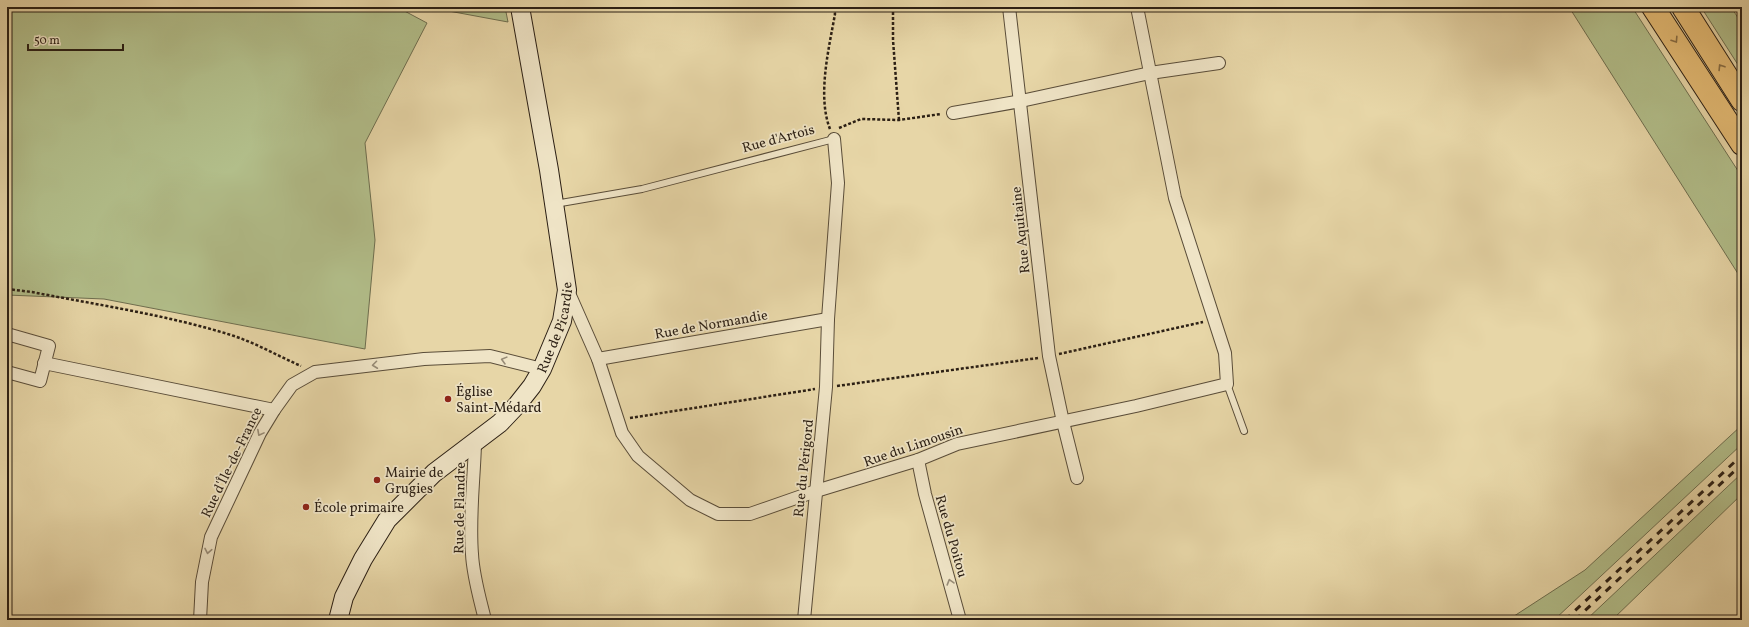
<svg xmlns="http://www.w3.org/2000/svg" width="1749" height="627" viewBox="0 0 1749 627" font-family="Vollkorn,serif">
	<rect width="100%" height="100%" fill="#e7d6a7"/>
	<filter id="stains"><feTurbulence type="fractalNoise" baseFrequency=".005" numOctaves="4"/><feColorMatrix values="0 0 0 0 .2 0 0 0 0 .09 0 0 0 0 .02 0 0 0 .5 -.17"/></filter>
	<radialGradient id="worn" r=".72"><stop offset=".6" stop-color="#630" stop-opacity="0"/><stop offset="1" stop-color="#630" stop-opacity=".3"/></radialGradient>
	<g fill="#b2be8a" stroke="#6e6e4f">
		<path d="M7,7H397L427,23L365,143L375,240L365,349L104,299L7,295Z"/>
		<path d="M427,7H505L508,22Z"/>
		<path d="M1569,7H1632L1742,177V280Z"/>
		<path d="M1701,7H1731L1742,24V71Z"/>
		<path d="M1742,425V444L1554,620H1508L1585,570Z"/>
		<path d="M1742,473V494L1612,620H1586Z"/>
	</g>
	<g fill="none" stroke-linecap="round" stroke-linejoin="round">
		<g stroke="#5a4d39" stroke-width="8">
			<g id="lane">
				<path d="M555,204L642,189L834,139"/>
				<path d="M1227,384L1244,431"/>
			</g>
		</g>
		<g stroke="#5a4d39" stroke-width="14">
			<g id="street">
				<path d="M1009,7L1049,356L1063,422L1077,478"/>
				<path d="M953,113L1021,101L1150,73L1219,63"/>
				<path d="M568,291L598,359L622,433L638,456L690,500L718,514H750L816,491L918,460L957,444L1136,406L1227,384L1225,353L1175,198L1137,7"/>
				<path d="M7,334L49,346L40,381L7,372"/>
				<path d="M598,359L828,319"/>
				<path d="M44,363L274,410"/>
				<path d="M475,444C474,480 469,517 472,554C473,576 480,599 485,620"/>
				<path d="M918,460L925,494L960,620"/>
				<path d="M200,620L202,582L211,537L260,433L274,410L292,385L315,372L424,359L490,356L542,369"/>
				<path d="M804,620L826,387L828,319L838,183L834,139"/>
			</g>
		</g>
		<g stroke="#2b1f14" stroke-width="20">
			<g id="secondary">
				<path id="s1" d="M338,620L344,597L363,559L387,520L434,473L500,423L517,405L532,386L542,369L562,321L567,290L549,170L520,7"/>
			</g>
		</g>
		<g stroke="#2b1f14" stroke-width="24">
			<g id="highway">
				<path d="M1653,7L1742,144"/>
				<path d="M1683,7L1742,100"/>
			</g>
		</g>
		<g stroke="#2b1f14" stroke-width="2.5" stroke-dasharray="3 2" stroke-linecap="butt">
			<path d="M893,7V40L899,120"/>
			<path d="M839,128L861,119L899,120L941,114"/>
			<path d="M830,129C817,96 829,48 835,14L834,7"/>
			<path d="M7,289L32,292C98,305 167,315 231,335C256,343 278,356 301,366"/>
			<path d="M1059,354L1203,322"/>
			<path d="M837,386L1038,358"/>
			<path d="M630,418L815,389"/>
		</g>
		<use href="#lane" stroke="#efe4c6" stroke-width="6"/>
		<use href="#street" stroke="#efe4c6" stroke-width="12"/>
		<use href="#secondary" stroke="#efe4c6" stroke-width="18"/>
		<use href="#highway" stroke="#e4bb74" stroke-width="22"/>
		<g stroke="#2b1f14" stroke-width="3" stroke-dasharray="7 7" stroke-linecap="butt">
			<path d="M1565,620L1742,455"/>
			<path d="M1575,620L1742,464"/>
		</g>
	</g>
	<defs><path id="oneway-chevron" d="M-2-3.5L2.5 0L-2 3.5" fill="none" stroke-width="1.6" stroke-linecap="round" stroke-linejoin="round"/></defs>
	<g stroke="#886d44">
		<use href="#oneway-chevron" transform="translate(1675 40) rotate(57)"/>
		<use href="#oneway-chevron" transform="translate(1721 67) rotate(-122)"/>
	</g>
	<g stroke="#978b76">
		<use href="#oneway-chevron" transform="translate(504 360) rotate(-165)"/>
		<use href="#oneway-chevron" transform="translate(375 365) rotate(173)"/>
		<use href="#oneway-chevron" transform="translate(260 433) rotate(118)"/>
		<use href="#oneway-chevron" transform="translate(208 551) rotate(101)"/>
		<use href="#oneway-chevron" transform="translate(950 582) rotate(-106)"/>
	</g>
	<g fill="#8f2418" stroke="#efe4c6" stroke-width="1.5">
		<circle cx="448" cy="399" r="4"/>
		<circle cx="377" cy="480" r="4"/>
		<circle cx="306" cy="507" r="4"/>
	</g>
	<g text-anchor="middle" stroke-width="3.5" stroke-linejoin="round" paint-order="stroke">
		<g font-size="14" fill="#2b1f14" stroke="#efe4c6">
			<text transform="translate(778 138) rotate(-15)" y="5">Rue d'Artois</text>
			<text transform="translate(1020 230) rotate(-96)" y="5">Rue Aquitaine</text>
			<text transform="translate(711 324) rotate(-10)" y="5">Rue de Normandie</text>
			<text dy="5" stroke="none"><textPath href="#s1" startOffset="374">Rue de Picardie</textPath></text>
			<text transform="translate(913 445) rotate(-19)" y="5">Rue du Limousin</text>
			<text transform="translate(231 462) rotate(-64)" y="5">Rue d'Île-de-France</text>
			<text transform="translate(803 468) rotate(-84)" y="5">Rue du Périgord</text>
			<text transform="translate(459 508) rotate(-89)" y="5">Rue de Flandre</text>
			<text transform="translate(952 536) rotate(74)" y="5">Rue du Poitou</text>
		</g>
		<g font-size="14" fill="#2b1f14" stroke="#efe4c6" text-anchor="start">
			<text x="456" y="396">Église<tspan x="456" dy="16">Saint-Médard</tspan></text>
			<text x="385" y="477">Mairie de<tspan x="385" dy="16">Grugies</tspan></text>
			<text x="314" y="512">École primaire</text>
		</g>
	</g>
	<rect width="1749" height="627" fill="none" stroke="#e7d6a7" stroke-width="24"/>
	<rect x="8" y="8" width="1733" height="611" fill="none" stroke="#2b1f14" stroke-width="2"/>
	<rect x="12" y="12" width="1725" height="603" fill="none" stroke="#2b1f14"/>
	<path d="M28 44v6h95v-6" fill="none" stroke="#2b1f14" stroke-width="2"/>
	<text x="34" y="44" font-size="12" fill="#2b1f14" stroke="#efe4c6" stroke-width="3" paint-order="stroke">50 m</text>
	<rect width="100%" height="100%" filter="url(#stains)"/>
	<rect width="100%" height="100%" fill="url(#worn)"/>
</svg>
